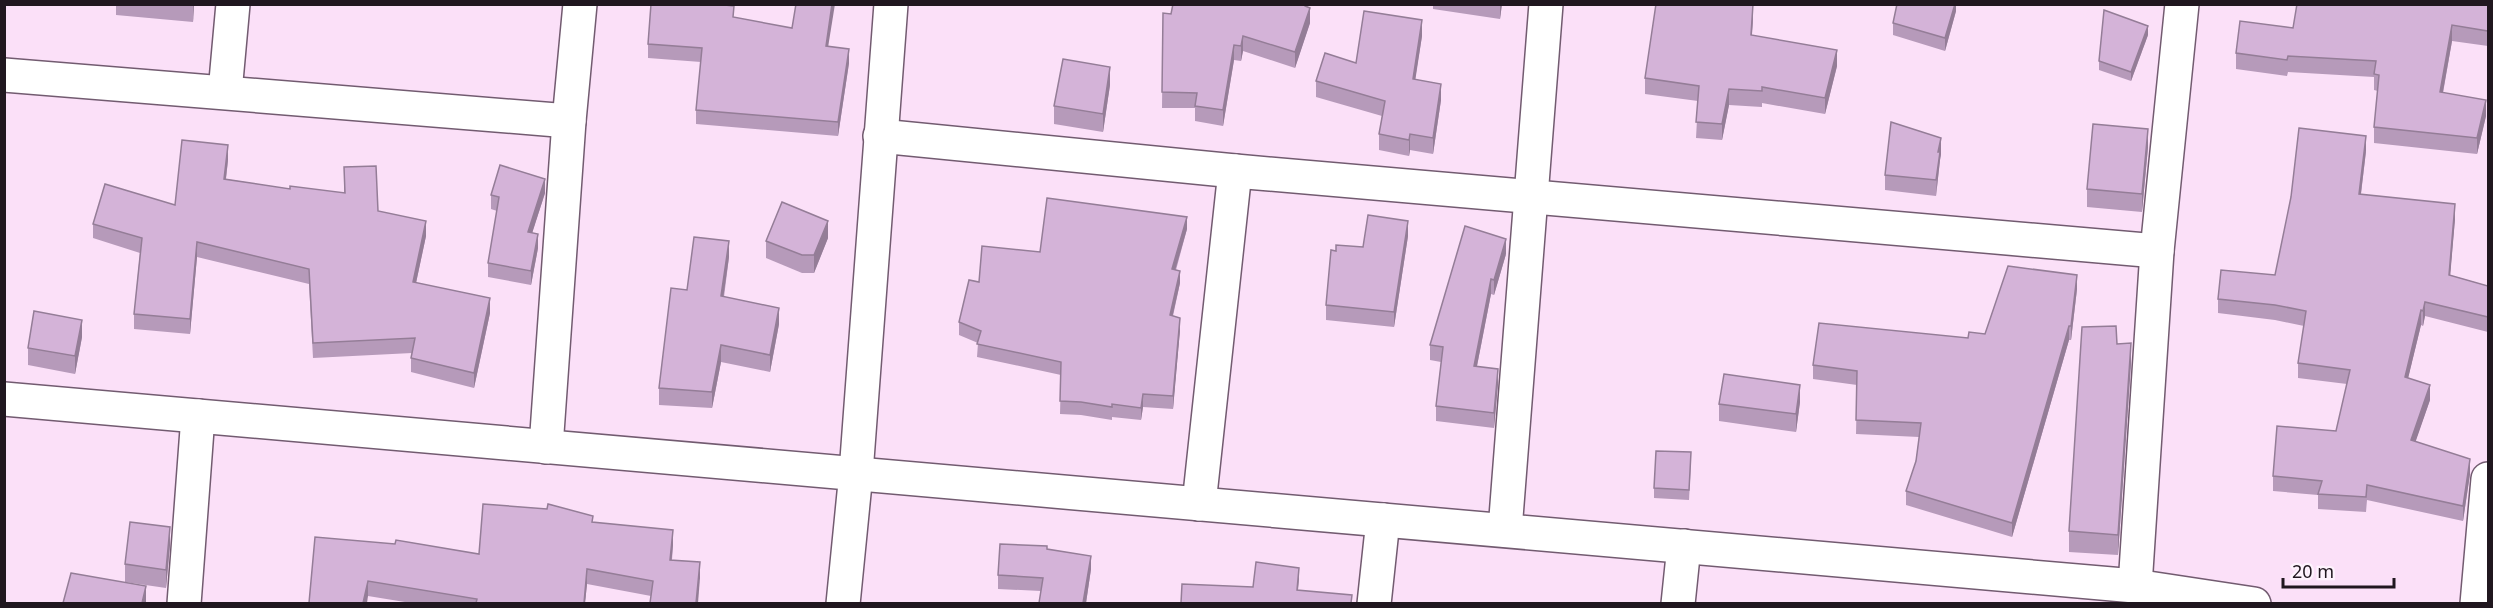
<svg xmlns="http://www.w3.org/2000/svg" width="2493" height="608" viewBox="0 0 2493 608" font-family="'Noto Sans',sans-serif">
	<rect width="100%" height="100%" fill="#fbe0f8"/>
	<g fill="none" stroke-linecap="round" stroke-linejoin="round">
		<g stroke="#725b70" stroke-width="36">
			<g id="minor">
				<path d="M4,75L569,121"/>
				<path d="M225,92L233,4"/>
				<path d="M880,136L1235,171L2157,251"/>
				<path d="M4,399L2135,586L2254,604"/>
				<path d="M546,447L569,121L580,4"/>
				<path d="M1199,504L1235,171"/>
				<path d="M1505,530L1546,4"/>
				<path d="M2135,586L2157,251L2182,4"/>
				<path d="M184,604L198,416"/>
				<path d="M843,604L856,473L891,4"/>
				<path d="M1374,604L1383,520"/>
				<path d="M1678,604L1684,546"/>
				<path d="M2477,604L2488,479"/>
			</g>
		</g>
		<use href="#minor" stroke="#fff" stroke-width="33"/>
	</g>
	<g fill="#b69aba">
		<path d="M116,4H194L193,22L116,15Z"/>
		<path d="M1433,4H1502L1500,19L1433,9Z"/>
		<path d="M1956,4V11L1945,51L1893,35V23Z"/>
		<path d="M2488,4V46L2452,41L2443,93L2486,116L2477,154L2374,143V127L2378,91L2374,90V77L2288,72L2287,76L2236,69V53L2293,28Z"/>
		<path d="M1306,6L1310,23L1295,68L1243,51L1241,61L1234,60L1223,126L1195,121V108H1162L1163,13L1171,14Z"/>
		<path d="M1753,16L1752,35L1837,66L1825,114L1762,103V107L1729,105L1722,140L1696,138L1698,101L1645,94V78Z"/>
		<path d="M734,17L828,46L849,63L838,136L696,124V110L701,62L648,58V44Z"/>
		<path d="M2148,35L2131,81L2099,70V61Z"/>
		<path d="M1422,36L1415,79L1441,100L1433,154L1410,150L1409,156L1379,150V134L1382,116L1316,97V81L1356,63Z"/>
		<path d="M1110,85L1103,132L1054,124V106Z"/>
		<path d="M2148,147L2142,212L2087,207V189Z"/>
		<path d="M2366,151L2361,194L2455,219L2450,275L2488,286V332L2425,316L2423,326L2421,325L2408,378L2430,400L2415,442L2470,474L2463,521L2367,500L2366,512L2318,509V495L2273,491V476L2336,431L2347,384L2298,378V363L2304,326L2275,320L2218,313V299L2275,275Z"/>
		<path d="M1941,154L1940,160L1936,196L1885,190V175Z"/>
		<path d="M228,160L226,179L290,189L344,193V167L378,211L426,236L416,283L490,313L474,388L411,372V358L412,353L313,358L309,284L197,257L190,334L134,329V314L140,253L93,238V224L175,205Z"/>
		<path d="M545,193L532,233L538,248L531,285L488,277V263L497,211L491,209V195Z"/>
		<path d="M1187,229L1176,270L1180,283L1173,316L1180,330L1173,409L1143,407L1141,420L1112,417V420L1081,415L1060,414L1061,375L977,357L978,343L959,335V322L1040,252Z"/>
		<path d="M1408,236L1394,327L1326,320V305L1336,251L1363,247Z"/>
		<path d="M828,238L814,273H802L766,258V241Z"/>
		<path d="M1506,254L1494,295L1491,294L1477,366L1498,384L1494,428L1436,421V406L1441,362L1430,360V345Z"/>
		<path d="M729,257L724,297L779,324L770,372L721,362L712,408L659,405V388L687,290Z"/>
		<path d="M2077,289L2071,340H2069L2012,537L1906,505V491L1916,461L1919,437L1856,434L1857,385L1813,379V365L1968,338L1985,334Z"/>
		<path d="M82,337L75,374L28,365V348Z"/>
		<path d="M2117,344L2131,363L2118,555L2069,552V531Z"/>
		<path d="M1800,402L1796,432L1719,421V404Z"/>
		<path d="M1691,462L1689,500L1654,498V488Z"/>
		<path d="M593,522L673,545L672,560L700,578L651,596L587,584L585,603H411L368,596L315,537L479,554Z"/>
		<path d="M170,545L166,588L125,582V564Z"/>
		<path d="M1047,549L1091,569L1086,603H1039L1041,591L998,589V575Z"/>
	</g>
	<g fill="#947d97">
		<path d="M194,4L193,22V5Z"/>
		<path d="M832,4H835L826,60V46Z"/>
		<path d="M1500,4H1502L1500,19Z"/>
		<path d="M1753,4V16L1751,51V35Z"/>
		<path d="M1955,4H1956V11L1945,51V38Z"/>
		<path d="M1310,8V23L1295,68V52Z"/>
		<path d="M1422,20V36L1413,95V79Z"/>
		<path d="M2452,25V41L2440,108V92Z"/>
		<path d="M2148,26V35L2131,81V72Z"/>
		<path d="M1243,36V51L1241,61V46Z"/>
		<path d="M1234,45V60L1223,126V110Z"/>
		<path d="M849,49V63L838,136V122Z"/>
		<path d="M1837,50V66L1825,114V98Z"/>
		<path d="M1110,67V85L1103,132V114Z"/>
		<path d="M1441,84V100L1433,154V138Z"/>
		<path d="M1729,89V105L1722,140V124Z"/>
		<path d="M2486,100V116L2477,154V138Z"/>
		<path d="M2148,129V147L2142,212V194Z"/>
		<path d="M1410,134V150L1409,156V140Z"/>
		<path d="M2366,136V151L2359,209V194Z"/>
		<path d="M1941,138V154L1940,160L1936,196L1938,152Z"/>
		<path d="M228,145V160L224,194V179Z"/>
		<path d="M545,179V193L528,246V232Z"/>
		<path d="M2455,204V219L2449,290V275Z"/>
		<path d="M1187,217V229L1172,281V269Z"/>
		<path d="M426,221V236L413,297V282Z"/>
		<path d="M828,221V238L814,273V255Z"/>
		<path d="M1408,221V236L1394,327V312Z"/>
		<path d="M538,234V248L531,285V271Z"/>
		<path d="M1506,239V254L1494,295V280Z"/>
		<path d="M729,241V257L721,313V296Z"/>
		<path d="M197,242V257L190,334V319Z"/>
		<path d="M1180,271V283L1170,327V315Z"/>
		<path d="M2077,275V289L2071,340V326Z"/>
		<path d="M1491,279V294L1474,381V366Z"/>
		<path d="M490,298V313L474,388V373Z"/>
		<path d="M2425,302V316L2423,326V311Z"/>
		<path d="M779,308V324L770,372V355Z"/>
		<path d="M2421,310V325L2405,391V377Z"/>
		<path d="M1180,318V330L1173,409V396Z"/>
		<path d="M82,320V337L75,374V356Z"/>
		<path d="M2069,326V340L2012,537V523Z"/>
		<path d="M2131,343V363L2118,555V535Z"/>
		<path d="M721,345V362L712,408V392Z"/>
		<path d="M1498,369V384L1494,428V413Z"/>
		<path d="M1800,385V402L1796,432V414Z"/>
		<path d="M2430,385V400L2411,455V440Z"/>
		<path d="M1143,394V407L1141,420V408Z"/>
		<path d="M2470,459V474L2463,521V506Z"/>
		<path d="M170,527V545L166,588V570Z"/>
		<path d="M673,530V545L670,575V560Z"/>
		<path d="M1091,556V569L1086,603H1083Z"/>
		<path d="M700,562V578L698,603H696Z"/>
		<path d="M1299,568V579L1297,602V590Z"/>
		<path d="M587,569V584L585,603H584Z"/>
		<path d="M368,581V596L367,603H363Z"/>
		<path d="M146,586V603H142Z"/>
	</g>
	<g fill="#d4b3d8" stroke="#947d97" stroke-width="1.5">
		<path d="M651,4H715L734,6L733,17L792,28L796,4H832L826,46L849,49L838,122L696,110L702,48L648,44Z"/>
		<path d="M1173,4H1305V6L1310,8L1295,52L1243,36L1241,46L1234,45L1223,110L1195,106L1197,93L1162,92L1163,13L1171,14Z"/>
		<path d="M1656,4H1753L1751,35L1837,50L1825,98L1762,87V91L1729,89L1722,124L1696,122L1699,86L1645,78Z"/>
		<path d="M1897,4H1955L1945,38L1893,23Z"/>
		<path d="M2297,4H2488V31L2452,25L2440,92L2486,100L2477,138L2374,127L2379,75L2374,74L2376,61L2288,56L2287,60L2236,53L2240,21L2293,28Z"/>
		<path d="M2104,10L2148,26L2131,72L2099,61Z"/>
		<path d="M1364,11L1422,20L1413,79L1441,84L1433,138L1410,134L1409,140L1379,134L1385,101L1316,81L1325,53L1356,63Z"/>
		<path d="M1063,59L1110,67L1103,114L1054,106Z"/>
		<path d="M1891,122L1941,138L1938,152H1940L1936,180L1885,175Z"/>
		<path d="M2093,124L2148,129L2142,194L2087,189Z"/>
		<path d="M2299,128L2366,136L2359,194L2455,204L2449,275L2488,286V317L2425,302L2423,311L2421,310L2405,377L2430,385L2411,440L2470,459L2463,506L2367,485L2366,497L2318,494L2322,481L2273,476L2277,426L2336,431L2350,370L2298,363L2306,311L2275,305L2218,299L2221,270L2275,275L2291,197Z"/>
		<path d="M182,140L228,145L224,179L290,189V186L345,193L344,167L376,166L378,211L426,221L413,282L490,298L474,373L411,358L415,338L313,343L309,269L197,242L190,319L134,314L142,238L93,224L105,184L175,205Z"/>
		<path d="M500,165L545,179L528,232L538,234L531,271L488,263L499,197L491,195Z"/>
		<path d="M1047,198L1187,217L1172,269L1180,271L1170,315L1180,318L1173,396L1143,394L1141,408L1112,404V407L1081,402L1060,401L1061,362L977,344L981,331L959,322L969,280L979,282L982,246L1040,252Z"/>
		<path d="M782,202L828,221L814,255H802L766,241Z"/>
		<path d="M1368,215L1408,221L1394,312L1326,305L1331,250L1336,251V245L1363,247Z"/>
		<path d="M1465,226L1506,239L1494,280L1491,279L1474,366L1498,369L1494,413L1436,406L1443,347L1430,345Z"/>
		<path d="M694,237L729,241L721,296L779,308L770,355L721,345L712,392L659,388L671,288L687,290Z"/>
		<path d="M2008,266L2077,275L2071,326H2069L2012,523L1906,491L1916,461L1921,423L1856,420L1857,371L1813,365L1819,323L1968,338L1969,332L1985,334Z"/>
		<path d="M34,311L82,320L75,356L28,348Z"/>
		<path d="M2116,326L2117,344L2131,343L2118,535L2069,531L2082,327Z"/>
		<path d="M1724,374L1800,385L1796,414L1719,404Z"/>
		<path d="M1656,451L1691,452L1689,490L1654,488Z"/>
		<path d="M483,504L547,509L548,504L593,516L592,522L673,530L670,560L700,562L696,603H650L653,581L587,569L584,603H476L477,599L368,581L363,603H309L315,537L395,544L396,540L479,554Z"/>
		<path d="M130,522L170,527L166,570L125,564Z"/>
		<path d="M1000,544L1047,546V549L1091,556L1083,603H1039L1043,578L998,575Z"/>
		<path d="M1256,562L1299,568L1297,590L1352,595L1351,603H1181L1182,584L1253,587Z"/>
		<path d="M71,573L146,586L142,603H63Z"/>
	</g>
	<rect width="2493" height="608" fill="none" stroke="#20171f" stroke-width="12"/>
	<path d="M2283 578v9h111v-9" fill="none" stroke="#20171f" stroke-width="3"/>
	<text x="2292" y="578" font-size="18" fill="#20171f" stroke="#fef3fd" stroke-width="4.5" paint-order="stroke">20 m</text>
</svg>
